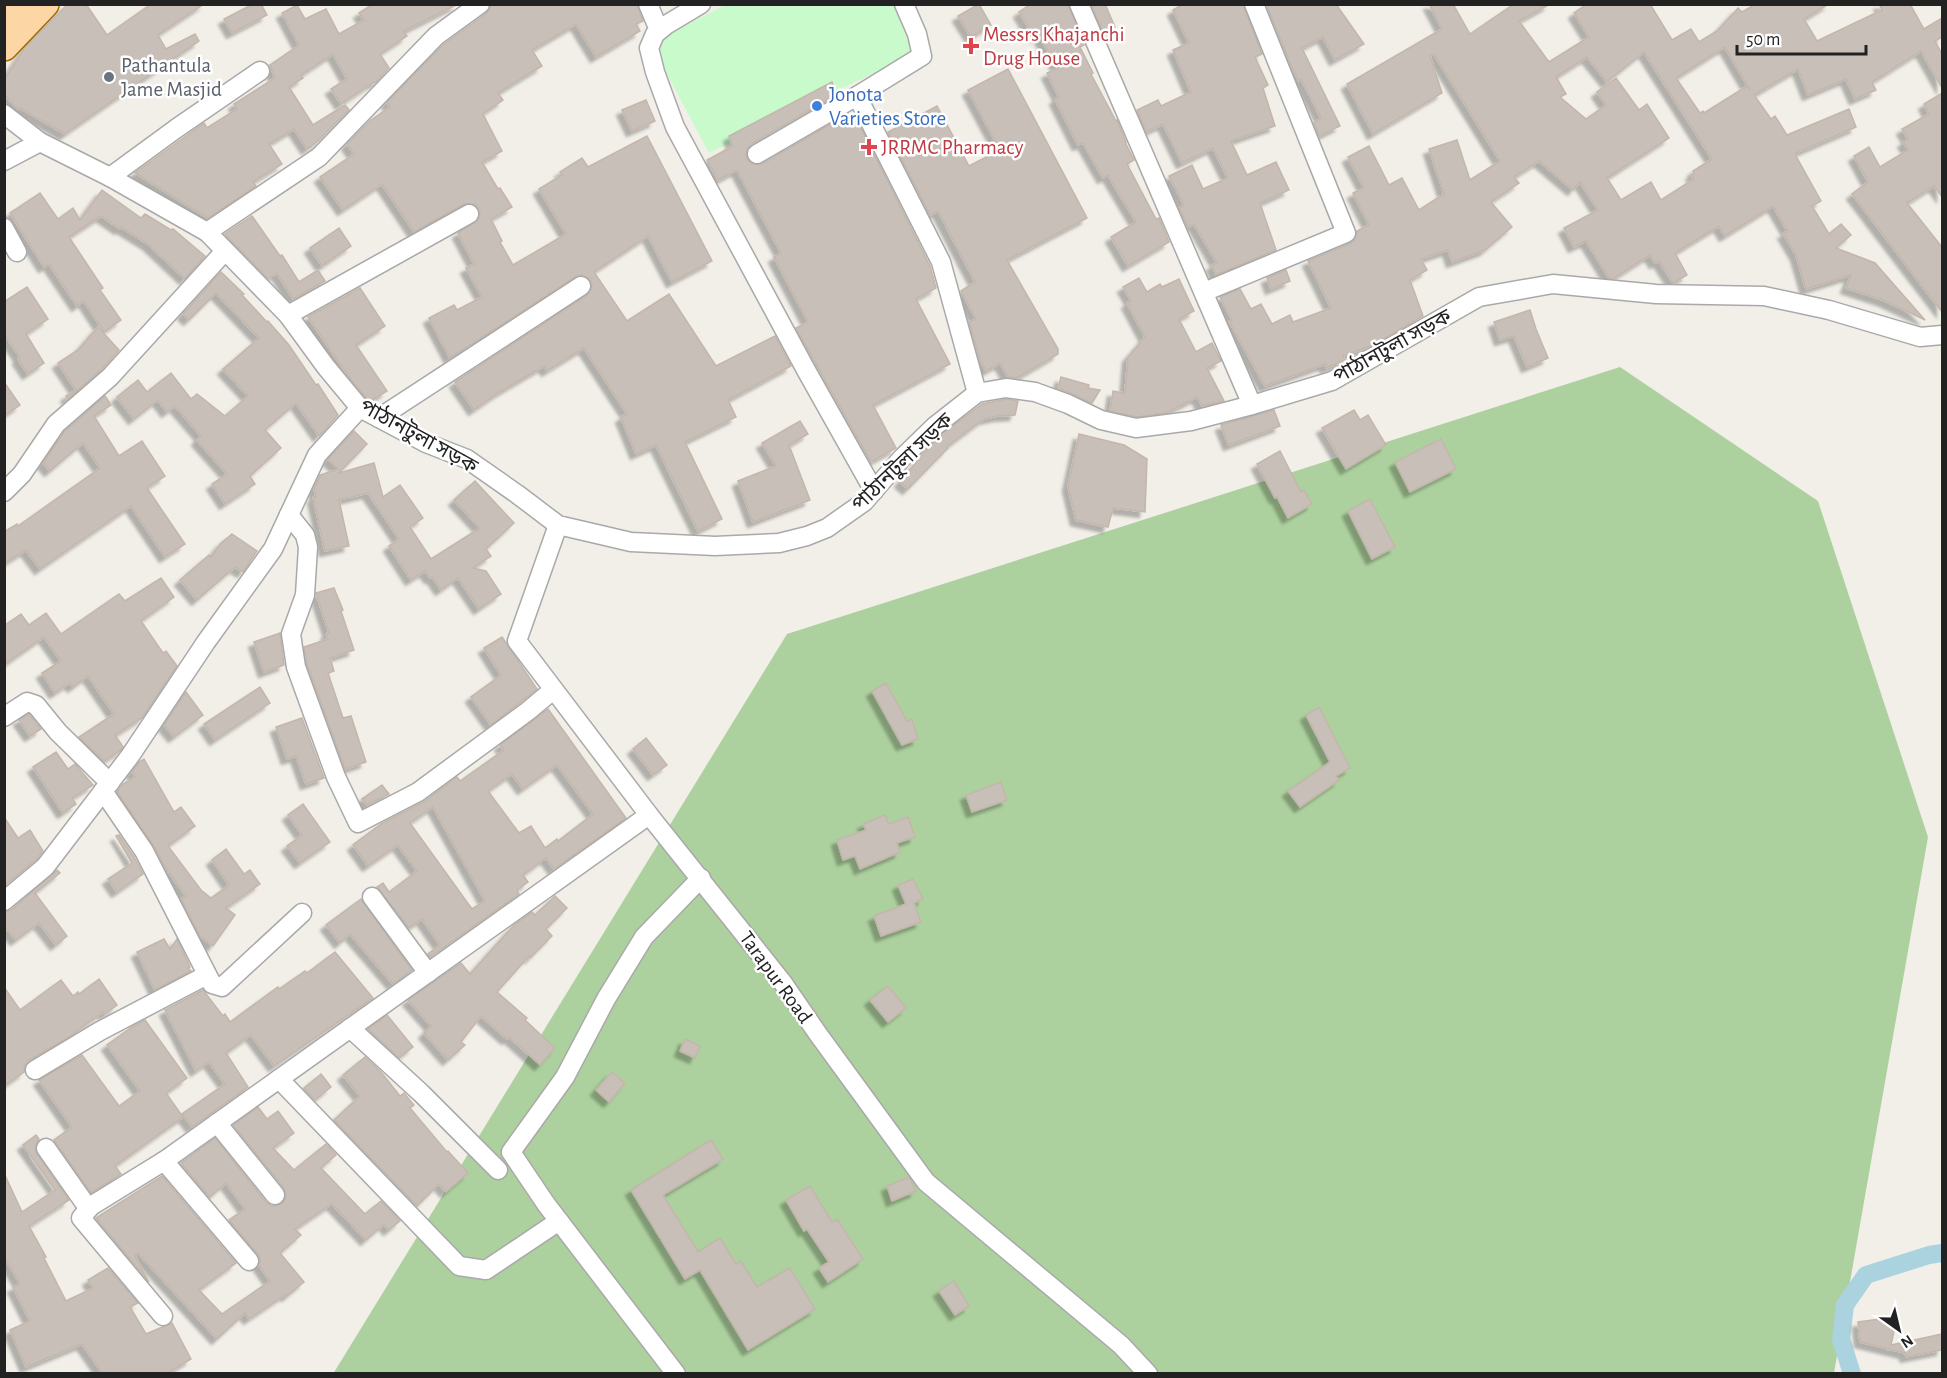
<svg xmlns="http://www.w3.org/2000/svg" width="1947" height="1378" viewBox="0 0 1947 1378" font-family="'Alegreya Sans','Noto Sans Bengali',sans-serif">
	<defs>
		<filter id="shadow"><feDropShadow dx="-5.5" dy="5.5" stdDeviation="1.5" flood-color="#0004"/></filter>
	</defs>
	<rect width="100%" height="100%" fill="#f2efe9"/>
	<path fill="#add19e" d="M1620,367L1818,501L1928,837L1834,1373L333,1374L787,634Z"/>
	<path fill="#c8facc" d="M893,4L913,54L709,153L658,57L657,44L665,36L725,5Z"/>
	<g fill="none" stroke-linecap="round" stroke-linejoin="round">
		<path stroke="#aad3df" stroke-width="18" d="M1852,1374L1841,1339L1845,1305L1866,1275L1929,1255L1942,1253"/>
	</g>
	<g fill="#c7bfb8" stroke="#c4b6ab" stroke-width="1.5" fill-rule="evenodd" filter="url(#shadow)">
		<path d="M68,4H86L107,35L151,4H204L158,35L166,49L195,34L199,41L65,134L20,108L18,109L4,94V80L25,47Z"/>
		<path d="M253,4H261L267,15L232,33L224,19Z"/>
		<path d="M373,4H458L404,31L407,36L380,54L389,68L375,83L374,82L341,104L331,89L347,79L333,54L301,75L303,78L289,87L313,125L345,105L349,110L318,141L307,149L294,129L269,144L282,164L253,182L256,186L208,218L135,173L204,123L207,128L237,109L234,104L275,78L270,65L299,45L282,13L297,5L305,19L326,9L339,34L364,20L359,13Z"/>
		<path d="M491,4H637L643,21L636,24L640,31L596,57L576,24L532,50L542,66L498,93L503,100L483,114L502,151L482,162L498,189L500,188L512,207L491,219L502,241L500,242L513,265L566,234L539,189L562,175L560,172L582,158L588,167L647,136L712,261L672,282L648,236L594,272L627,321L669,294L716,366L775,336L791,366L728,400L736,417L685,442L722,519L698,531L656,445L636,454L621,417L627,414L584,348L547,371L544,366L500,392L474,410L455,382L587,295L592,286L590,279L581,275L575,277L450,358L429,318L454,305L457,310L482,297L466,268L474,264L458,233L478,220L480,215L478,208L474,204H464L414,232L382,184L343,210L320,177L354,154L347,144L371,120L390,107L387,102L443,45L487,13Z"/>
		<path d="M979,4L991,25L971,37L958,16Z"/>
		<path d="M1031,4H1068L1084,45L1080,47L1093,73L1091,74L1116,121L1117,120L1126,142H1125L1134,160L1127,164L1156,219L1159,218L1169,242L1128,266L1111,237L1136,222L1108,175L1103,178L1083,143L1078,145L1055,99L1059,97L1047,73L1058,68L1038,34L1034,37L1019,12Z"/>
		<path d="M1091,4H1105L1115,27L1104,34Z"/>
		<path d="M1183,4H1243L1262,54L1255,57L1268,85L1263,88L1275,126L1231,141L1247,175L1276,162L1289,190L1260,203L1276,250L1216,275L1212,265L1217,263L1194,224L1188,227L1179,208L1184,205L1169,176L1192,165L1203,189L1228,178L1213,148L1182,163L1163,124L1146,132L1137,110L1158,100L1161,106L1191,92L1173,50L1189,43L1173,10Z"/>
		<path d="M1266,4H1336L1364,44L1335,60L1323,37L1302,48L1340,126L1319,136L1314,122L1321,118L1301,79L1299,81L1292,67Z"/>
		<path d="M1429,4H1453L1470,34L1514,4H1550L1519,21L1549,62L1589,37L1574,13L1587,4H1650L1672,40L1691,29L1699,42L1717,31L1738,8L1742,12L1756,4H1829L1804,19L1817,41L1882,10L1879,4H1910L1924,29L1942,18V37L1935,41L1942,54V88L1921,51L1872,82L1876,90L1855,99L1846,79L1808,95L1798,69L1754,95L1771,119L1775,116L1787,135L1849,109L1856,127L1796,153L1797,155L1796,156L1821,201L1812,206L1829,234L1841,224L1851,235L1836,248L1875,263L1925,320L1883,300L1846,288L1851,275L1806,289L1796,255L1783,233L1788,232L1773,206L1725,236L1719,226L1675,253L1687,275L1673,283L1659,261L1655,263L1650,255L1613,279L1609,278L1586,241L1574,247L1564,228L1598,210L1580,182L1573,190L1539,161L1514,177L1519,183L1491,202L1512,227L1485,250L1452,262L1448,250L1421,259L1427,270L1410,280L1423,316L1371,346L1343,356L1345,360L1326,368L1325,364L1265,386L1229,321L1232,320L1220,297L1240,289L1251,309L1261,304L1272,324L1290,315L1293,322L1331,308L1308,261L1351,243L1355,239L1357,231L1369,225L1353,193L1364,188L1348,157L1369,146L1389,185L1402,178L1419,210L1444,194L1429,149L1457,140L1470,180L1500,161L1434,54L1430,56L1442,93L1373,134L1347,84L1442,29ZM1725,47L1750,90L1747,86L1704,113L1703,111L1700,113L1676,78ZM1644,52L1712,159L1693,171L1694,174L1691,175L1694,179L1661,200L1651,182L1621,200L1607,178L1669,138L1647,104L1639,110L1616,78L1597,92L1606,105L1586,119L1560,97L1566,94L1556,77L1587,57L1607,82Z"/>
		<path d="M1008,69L1087,218L1007,260L1058,349V354L1017,378L1008,377L1000,363L986,371L980,360L969,322L976,319L961,291L975,282L938,211L930,215L888,132L937,106L969,166L1000,150L968,90Z"/>
		<path d="M832,82L838,94L751,144L747,149L746,155L748,160L752,164H762L848,114L851,118L855,116L930,266L936,288L916,299L950,364L873,405L896,448L871,462L796,328L808,322L774,257L781,253L737,170L718,180L707,160L733,146L729,136Z"/>
		<path d="M1942,93V197L1934,186L1907,203L1942,247V312L1852,194L1868,182L1854,156L1869,147L1880,167L1908,150L1903,142L1908,139L1902,129L1929,114L1924,104Z"/>
		<path d="M646,100L655,121L632,131L622,110Z"/>
		<path d="M102,190L141,218L145,214L171,230L173,229L205,256L185,279L148,244L121,227L120,229L101,216L69,237L103,288L100,290L121,320L104,332L84,301L77,306L49,264L44,267L10,213L40,193L58,219L73,208L80,220Z"/>
		<path d="M252,216L280,256L282,255L299,282L318,270L325,281L293,299L277,273L268,279L225,234Z"/>
		<path d="M339,228L351,246L322,266L310,248Z"/>
		<path d="M1286,270L1290,281L1271,289L1267,278Z"/>
		<path d="M221,272L244,294L242,295L267,322L268,321L289,345L316,385L318,384L338,415L319,436L296,403L265,430L281,448L250,476L255,484L225,504L212,484L227,474L197,440L201,436L175,406L167,412L158,400L134,419L117,397L138,380L147,392L171,373L191,399L197,394L225,416L248,396L223,369L259,338L216,293L189,320L183,314Z"/>
		<path d="M1139,278L1147,292L1160,284L1162,287L1179,279L1194,311L1179,319L1196,352L1212,343L1221,361L1207,368L1224,401L1202,406L1197,397L1166,413L1137,417L1110,411L1113,391L1125,393L1128,357L1145,337L1127,303L1131,301L1123,287Z"/>
		<path d="M27,287L48,319L26,334L44,363L28,374L18,359L20,357L4,334V302Z"/>
		<path d="M360,288L385,326L356,345L387,391L371,401L367,399L351,380L308,317Z"/>
		<path d="M1530,310L1536,329L1548,358L1527,367L1514,336L1500,340L1494,322Z"/>
		<path d="M98,327L119,350L102,369L68,399L66,396L76,390L58,363L78,350Z"/>
		<path d="M1061,377L1089,385L1088,388L1100,390L1092,403L1058,388Z"/>
		<path d="M4,382L20,405L4,416Z"/>
		<path d="M105,396L111,405L94,416L119,456L142,441L165,476L147,488L185,544L165,557L131,506L40,569L26,550L4,564V532L17,524L18,526L100,468L83,443L50,471L43,463L64,432Z"/>
		<path d="M1006,399L1018,401L1015,415L998,416L984,419L947,447L948,448L908,489L900,482L929,447L942,434L982,404Z"/>
		<path d="M1274,410L1280,426L1229,445L1221,425Z"/>
		<path d="M1354,410L1360,420L1368,415L1386,445L1346,469L1322,428Z"/>
		<path d="M800,421L808,434L789,445L810,500L753,522L738,481L776,466L762,443Z"/>
		<path d="M354,431L367,444L339,473L374,463L383,497L400,485L423,518L410,527L431,559L480,528L454,500L475,481L514,523L486,549L491,556L473,568L486,571L501,594L479,609L458,578L441,590L432,577L430,578L425,571L411,580L389,546L399,539L368,493L339,500L349,546L325,551L313,497H316L314,489L320,475L338,469L328,459Z"/>
		<path d="M1079,434L1124,445L1147,459L1145,512L1113,508L1108,527L1076,520L1068,486Z"/>
		<path d="M1441,439L1456,469L1410,492L1395,462Z"/>
		<path d="M1280,451L1301,492L1304,490L1312,504L1288,518L1277,497L1275,498L1257,464Z"/>
		<path d="M1370,499L1395,547L1372,559L1348,511Z"/>
		<path d="M232,534L257,551L243,572L235,567L197,600L180,580L209,555L211,557L220,544Z"/>
		<path d="M161,578L174,597L141,621L163,653L166,651L177,666L142,718L115,735L123,747L120,751L104,761L79,737L114,714L88,676L73,687L70,683L55,693L42,673L61,661L44,637L4,665V626L21,614L29,625L46,613L61,634L119,594L125,601Z"/>
		<path d="M334,588L343,610L341,611L354,650L330,658L334,671L328,673L343,718L351,716L366,762L345,769L307,664L304,647L328,639L326,634L329,633L316,593Z"/>
		<path d="M280,633L284,665L264,672L254,642Z"/>
		<path d="M502,637L537,689L491,725L471,697L501,675L484,648Z"/>
		<path d="M886,683L907,721L912,719L918,739L902,745L872,691Z"/>
		<path d="M260,687L270,703L215,740L204,724Z"/>
		<path d="M186,692L203,715L174,737L164,725Z"/>
		<path d="M1319,707L1350,768L1336,776L1339,780L1300,807L1288,791L1330,762L1306,715Z"/>
		<path d="M548,709L626,818L554,869L546,858L523,875L528,882L517,890L519,894L430,957L428,954L440,945L422,919L409,928L377,887L383,883L389,892L417,871L398,845L368,866L353,845L381,824L425,801L457,777L460,781L504,750L500,745ZM557,765L593,814L558,841L557,839L545,848L531,826L519,833L488,791L512,774L523,789ZM433,807L485,901L472,909L410,823Z"/>
		<path d="M29,714L41,729L30,736L19,720Z"/>
		<path d="M302,718L324,778L306,784L296,756L287,759L276,727Z"/>
		<path d="M646,738L667,765L653,775L633,749Z"/>
		<path d="M56,752L68,769L75,764L93,785L72,798L76,804L63,813L33,767Z"/>
		<path d="M144,759L174,812L181,807L195,826L168,846L201,890L211,898L229,885L212,860L226,849L244,874L250,870L260,884L226,908L235,915L213,946L200,936L181,899L186,896L165,867L153,845L117,792L123,784L135,777L132,772L139,762Z"/>
		<path d="M1001,782L1007,800L972,812L966,795Z"/>
		<path d="M382,785L389,794L367,805L362,799Z"/>
		<path d="M303,804L330,842L300,863L287,846L302,835L288,815Z"/>
		<path d="M885,815L889,824L908,817L915,837L897,843L900,852L860,869L855,856L843,860L837,840L866,830L863,824Z"/>
		<path d="M4,817L18,838L30,830L43,851L37,859L4,886Z"/>
		<path d="M119,835L134,857L143,874L117,892L108,879L132,863L116,836Z"/>
		<path d="M57,870L60,873L35,893L67,936L56,945L39,923L16,940L4,926V912L11,910Z"/>
		<path d="M913,879L923,899L914,903L921,922L881,936L874,916L906,904L898,885Z"/>
		<path d="M555,896L567,908L546,929L552,936L530,958L529,956L497,992L527,1018L525,1020L555,1048L540,1065L509,1037L507,1039L481,1016L461,1042L465,1045L448,1060L424,1033L431,1026L408,1000L461,963L470,974L513,926L532,912L535,915Z"/>
		<path d="M361,899L412,970L393,984L350,934L340,943L326,925Z"/>
		<path d="M164,939L170,949L177,939L190,967L188,968L191,971L155,990L137,952Z"/>
		<path d="M335,952L373,998L274,1066L251,1035L226,1053L248,1087L192,1127L182,1114L225,1084L209,1062L196,1071L165,1010L203,990L223,1016L225,1014L230,1022L278,987L279,989L305,971L307,973Z"/>
		<path d="M99,979L117,1005L105,1014L103,1012L69,1037L29,1060L25,1065L24,1072L4,1086V987L20,1010L61,980L73,996L78,992L79,994Z"/>
		<path d="M888,986L906,1008L888,1022L870,1000Z"/>
		<path d="M387,1015L413,1047L399,1058L368,1029Z"/>
		<path d="M145,1020L187,1078L166,1093L183,1117L115,1166L121,1174L91,1193L54,1140L72,1127L39,1080L82,1055L119,1106L140,1091L107,1045L132,1027Z"/>
		<path d="M685,1039L700,1046L695,1058L680,1051Z"/>
		<path d="M365,1057L381,1072L400,1096L404,1093L414,1105L410,1108L447,1152L448,1151L468,1173L446,1192L439,1184L417,1206L334,1120L360,1096L343,1075Z"/>
		<path d="M612,1072L625,1083L609,1102L596,1090Z"/>
		<path d="M321,1074L331,1087L315,1100L304,1088Z"/>
		<path d="M258,1107L267,1119L278,1111L294,1133L273,1148L294,1170L326,1144L336,1155L321,1168L365,1214L381,1201L400,1221L389,1230L384,1224L366,1240L332,1204L295,1229L301,1235L280,1253L304,1282L287,1296L286,1294L249,1319L245,1313L217,1339L138,1253L135,1256L149,1282L96,1218L162,1176L236,1263L199,1290L222,1314L270,1281L259,1265L260,1260L258,1254L229,1220L245,1209L226,1183L210,1197L181,1163L215,1138L266,1202L272,1206L282,1204L286,1198L284,1188L233,1125Z"/>
		<path d="M36,1135L39,1139L35,1148L37,1154L69,1200L29,1226L46,1257L44,1258L66,1301L93,1288L88,1280L108,1268L138,1303L130,1307L146,1334L172,1323L191,1359L166,1374H103L82,1344L26,1367L10,1330L30,1321L13,1287L20,1284L4,1256V1173L22,1212L55,1190L23,1145Z"/>
		<path d="M711,1140L723,1159L663,1195L698,1252L720,1238L736,1264L741,1261L757,1287L790,1268L815,1309L748,1350L700,1270L685,1279L631,1190Z"/>
		<path d="M909,1177L916,1191L892,1201L887,1186Z"/>
		<path d="M810,1186L832,1222L837,1219L863,1259L828,1282L819,1268L829,1262L807,1229L804,1231L786,1200Z"/>
		<path d="M954,1281L969,1306L955,1315L939,1291Z"/>
		<path d="M1897,1317L1891,1345L1942,1334V1350L1906,1357L1905,1353L1860,1342L1858,1322Z"/>
	</g>
	<g fill="none" stroke-linecap="round" stroke-linejoin="round">
		<g stroke="#a9a9a9" stroke-width="21">
			<g id="street">
				<path d="M648,4L656,23"/>
				<path d="M701,4L666,25L655,34L649,48L655,72L675,127L806,370L874,491"/>
				<path d="M904,4L917,34L922,56L857,96L941,262L977,393"/>
				<path d="M1079,4L1252,405"/>
				<path d="M4,114L40,142L110,177L207,232L288,315L326,367L360,408L426,443L467,459L517,494L558,525L631,542L715,546L779,543L807,536L827,528L864,502L902,458L935,426L977,393L1006,388L1035,392L1068,404L1101,420L1136,428L1191,421L1252,405L1332,381L1479,297L1553,284L1656,294L1764,296L1829,310L1920,337L1942,335"/>
				<path d="M757,154L857,96"/>
				<path d="M4,161L40,142"/>
				<path d="M110,177L177,128L260,71"/>
				<path d="M4,228L17,252"/>
				<path d="M207,232L319,157L436,36L480,4"/>
				<path d="M1204,292L1346,233L1254,4"/>
				<path d="M288,315L469,214"/>
				<path d="M379,418L581,286"/>
				<path d="M4,492L22,474L56,424L110,377L225,251"/>
				<path d="M289,515L305,535L308,547L305,595L291,634L296,667L336,777L358,823L418,792L528,711L553,690"/>
				<path d="M558,525L517,641L649,815L783,983L818,1034L926,1182L1121,1345L1148,1374"/>
				<path d="M4,717L27,702L36,705L58,732L110,783"/>
				<path d="M103,791L144,851L212,984L222,987L302,913"/>
				<path d="M372,897L428,973"/>
				<path d="M4,901L45,867L130,756L206,642L273,549L317,455L360,408"/>
				<path d="M350,1028L421,1093L498,1170"/>
				<path d="M35,1070L100,1031L207,975"/>
				<path d="M279,1079L459,1266L486,1270L559,1221"/>
				<path d="M217,1123L275,1195"/>
				<path d="M46,1148L86,1205L91,1206L164,1161L649,815"/>
				<path d="M164,1161L249,1261"/>
				<path d="M91,1206L81,1218L163,1316"/>
				<path d="M676,1374L546,1204L511,1152L565,1077L606,999L644,937L701,878"/>
			</g>
		</g>
		<g stroke="#a06b00" stroke-width="30">
			<g id="primary">
				<path d="M4,18L16,4"/>
				<path d="M4,47L45,4"/>
			</g>
		</g>
		<use href="#street" stroke="#fff" stroke-width="18"/>
		<use href="#primary" stroke="#fcd6a4" stroke-width="27"/>
	</g>
	<g fill="#e0444e" stroke="#fff" stroke-width="2">
		<path d="M968 37h6v6h6v6h-6v6h-6v-6h-6v-6h6z"/>
		<path d="M866 138h6v6h6v6h-6v6h-6v-6h-6v-6h6z"/>
	</g>
	<circle fill="#6b7280" stroke="#fff" stroke-width="2" cx="109" cy="77" r="6"/>
	<circle fill="#3f7fe0" stroke="#fff" stroke-width="2" cx="817" cy="106" r="6"/>
	<g text-anchor="middle" stroke-width="5" stroke-linejoin="round" paint-order="stroke">
		<g font-size="21" fill="#be3a42" stroke="#fff" text-anchor="start">
			<text x="983" y="41">Messrs Khajanchi<tspan x="983" dy="24">Drug House</tspan></text>
			<text x="881" y="154">JRRMC Pharmacy</text>
		</g>
		<g font-size="21" fill="#5b616d" stroke="#fff" text-anchor="start">
			<text x="121" y="72">Pathantula<tspan x="121" dy="24">Jame Masjid</tspan></text>
		</g>
		<g font-size="21" fill="#366cbe" stroke="#fff" text-anchor="start">
			<text x="829" y="101">Jonota<tspan x="829" dy="24">Varieties Store</tspan></text>
		</g>
		<g font-size="21" fill="#222" stroke="#fff">
			<text transform="translate(1392 346) rotate(-29)" y="7">পাঠানটুলা সড়ক</text>
			<text transform="translate(419 436) rotate(29)" y="7">পাঠানটুলা সড়ক</text>
			<text transform="translate(902 462) rotate(-44)" y="7">পাঠানটুলা সড়ক</text>
			<text transform="translate(776 977) rotate(54)" y="7">Tarapur Road</text>
		</g>
	</g>
	<rect width="1947" height="1378" fill="none" stroke="#222222" stroke-width="12"/>
	<g transform="translate(1899 1330) rotate(146)" stroke="#ffffff" stroke-width="4.5" paint-order="stroke">
	<path d="M0-4.5L10 22L0 15L-10 22Z" fill="#222222"/>
	<text y="-9" font-size="16" font-weight="bold" text-anchor="middle" fill="#222222">N</text>
	</g>
	<path d="M1737 45v9h129v-9" fill="none" stroke="#222222" stroke-width="3"/>
	<text x="1746" y="45" font-size="18" fill="#222222" stroke="#ffffff" stroke-width="4.5" paint-order="stroke">50 m</text>
</svg>
